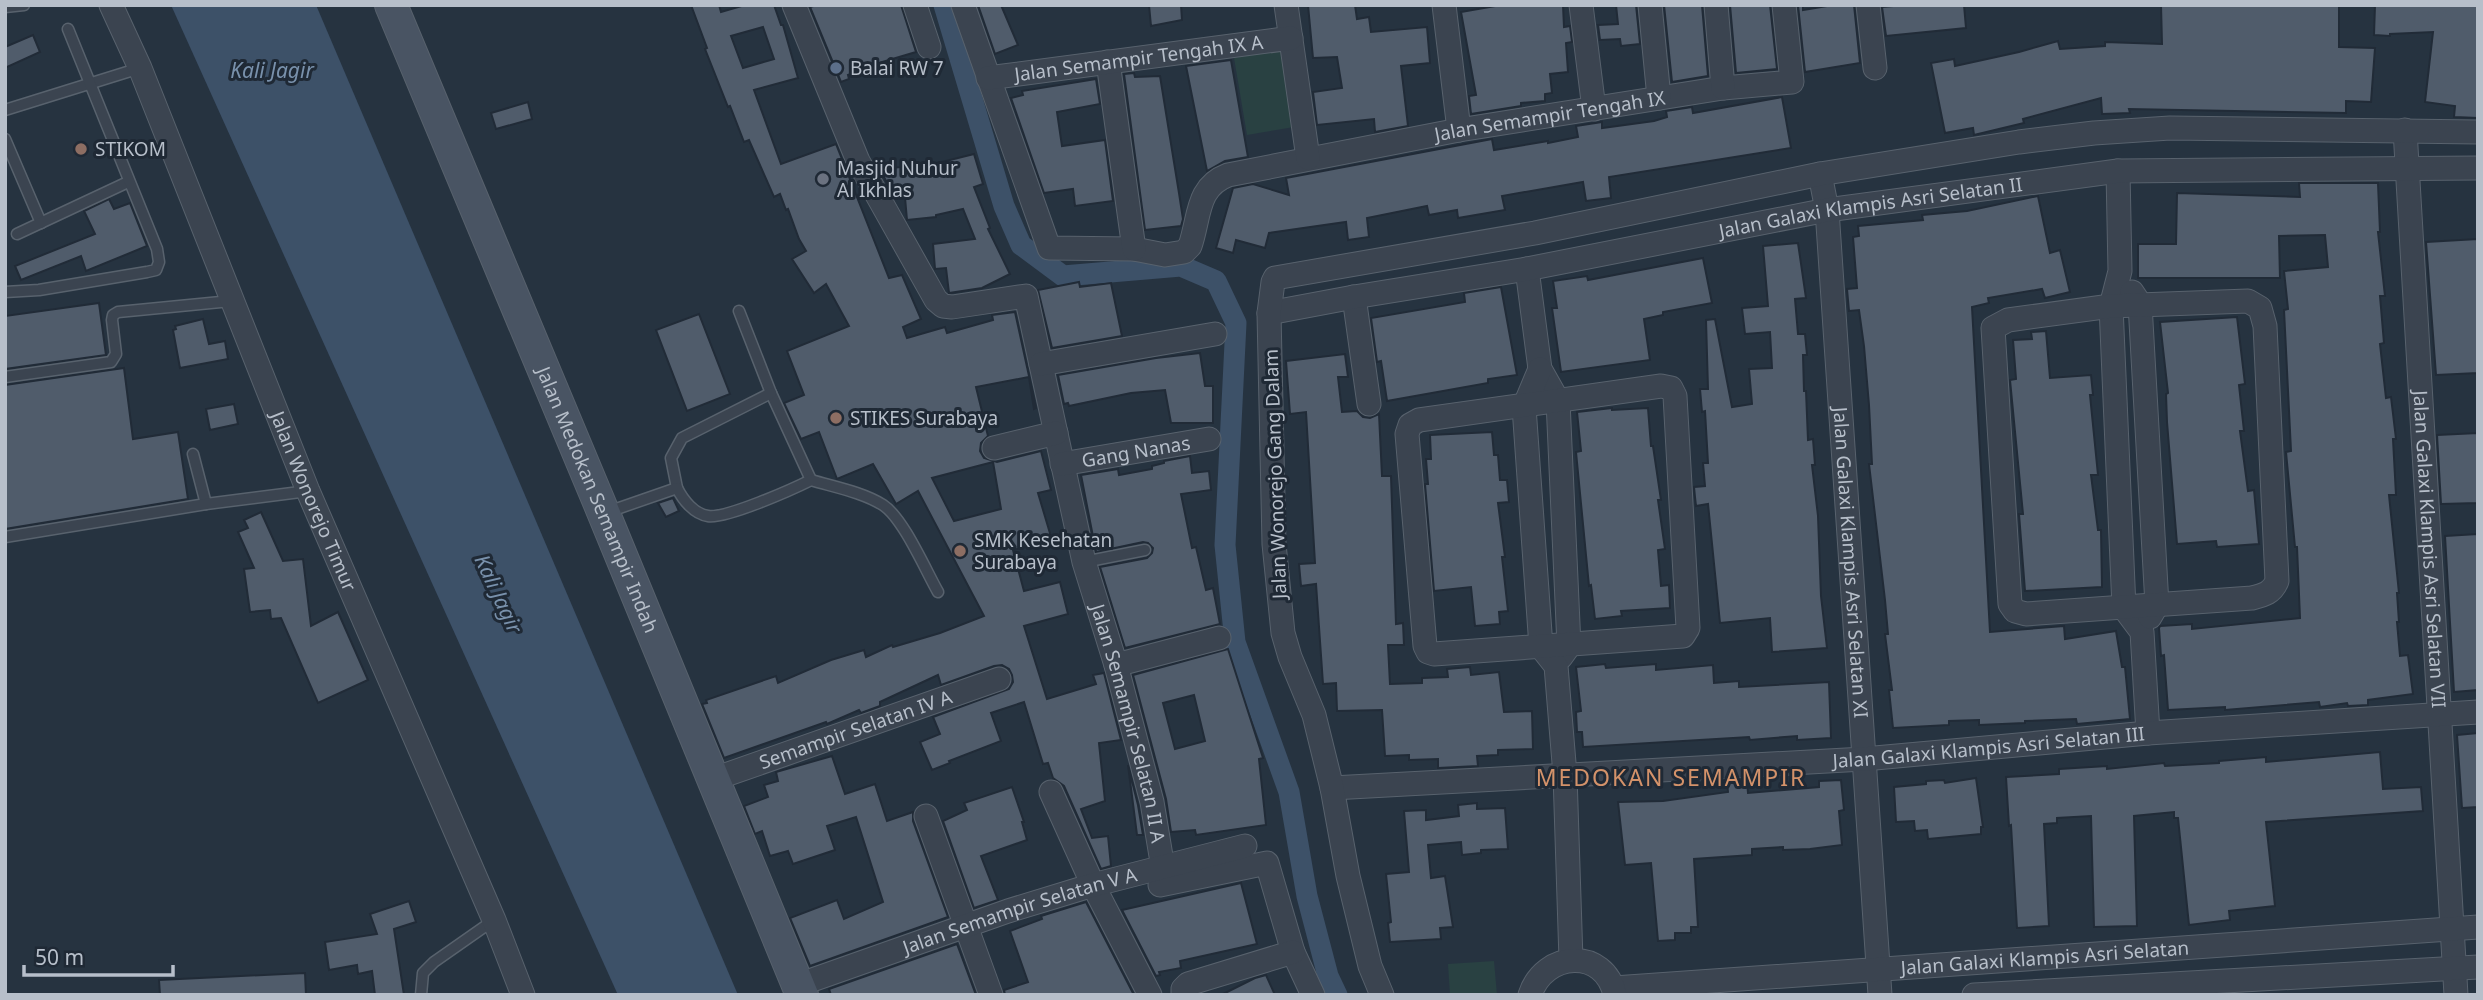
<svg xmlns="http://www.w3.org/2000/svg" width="2483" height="1000" viewBox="0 0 2483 1000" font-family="'Noto Sans',sans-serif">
	<rect width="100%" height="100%" fill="#263340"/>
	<g fill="#294142">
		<path d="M1281,50L1294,127L1247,135L1234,58Z"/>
		<path d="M1494,961L1497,995H1450L1448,964Z"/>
	</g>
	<path fill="#3d5168" d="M171,5H316L738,995H618Z"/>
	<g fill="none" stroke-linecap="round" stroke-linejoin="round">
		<path stroke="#3d5168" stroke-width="21" d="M944,5L1004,206L1021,245L1063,276L1181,266L1216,281L1236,323L1225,545L1235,642L1289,792L1307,896L1328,976L1337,995"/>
	</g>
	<g fill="#505c6b" stroke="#212b37" stroke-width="2" fill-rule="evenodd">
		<path d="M691,5H719L721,12L745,5H774L781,25H783L798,78L754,90L781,164L836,144L889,278L902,275L921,319L903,327L907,338L945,327L947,333L993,320L992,315L1015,312L1036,408L1034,409L1029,377L976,387L988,436L981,443L980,451L984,458L997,462L1041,451L1051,490L1038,493L1052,540L1013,550L1024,591L1060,582L1068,614L1024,626L1047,699L1096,684L1093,675L1104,673L1121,740L1099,743L1105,801L1081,809L1092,838L1108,836L1111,866L1101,869L1064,786L1053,778L1048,763L1043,764L1024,702L991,713L1001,741L949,761L950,763L932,770L920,742L940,734L933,717L1009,689L1013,682L1012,675L1009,669L1002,665L994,666L941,685L938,675L880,702V706L861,713L859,710L827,724L826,722L724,758L702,704L707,703L706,700L776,676L778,683L831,660L864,650L866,657L892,645L893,647L940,633L984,616L918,491L896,504L873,464L837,479L819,432L801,439L784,403L804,395L787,351L849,326L826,284L814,293L792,259L806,251L799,239L788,209L786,210L780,194L774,197L749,140L744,142L730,106L728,107L705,49L707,48ZM763,27L774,59L743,68L731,36ZM993,462L1001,509L954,521L932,478Z"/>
		<path d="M817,5H901L916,52L875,64L876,66L848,75L849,79L841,82L810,7Z"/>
		<path d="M978,5H1001L1018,45L995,54Z"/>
		<path d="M1149,5H1181L1182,20L1151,26Z"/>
		<path d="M1308,5H1355L1357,19L1369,17L1371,32L1427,27L1430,63L1401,66L1408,126L1375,132L1374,119L1317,125L1313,92L1342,88L1337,57L1313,58Z"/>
		<path d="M1501,5H1563L1564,27L1570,26L1572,42L1566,43L1568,72L1550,74L1552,93L1545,94V101L1521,103V106L1471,114L1469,96L1476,95L1461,12Z"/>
		<path d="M1616,5H1636L1640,44L1621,46L1620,39L1600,40L1598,25L1618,24Z"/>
		<path d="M1664,5H1702L1708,76L1672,82Z"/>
		<path d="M1730,5H1770L1777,69L1736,73Z"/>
		<path d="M1798,5H1803V10L1833,5H1854L1860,63L1805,72Z"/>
		<path d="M1905,5H1964L1966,28L1886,36L1882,7Z"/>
		<path d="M2161,5H2339V47L2375,48L2371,102L2346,101V113L2129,109L2130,113L2102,114L2101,98L2023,119L2024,123L1974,135L1973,128L1945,133L1931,63L1954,59L1955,66L2019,52L2058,41L2060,49L2105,46V42L2162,44Z"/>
		<path d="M2375,5H2478V118L2454,117L2455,106L2425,102L2433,32L2390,34V36L2374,35Z"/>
		<path d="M33,35L40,52L5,68V47Z"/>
		<path d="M1231,60L1248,157L1225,161L1207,171L1186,66Z"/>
		<path d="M1134,73L1135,77L1160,76L1179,193L1183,219L1181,226L1145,230L1124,74Z"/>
		<path d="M1096,79L1100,104L1057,112L1062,146L1105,140L1113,201L1075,206L1073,189L1044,193L1011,98L1023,95L1022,91Z"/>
		<path d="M1782,97L1791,148L1609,177L1611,198L1586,201L1583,182L1502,196L1505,210L1458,218L1457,210L1429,215L1427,206L1367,218L1369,237L1348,240L1346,222L1269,233L1265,248L1236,240L1233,253L1216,248L1233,188L1253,184L1289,195L1286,178L1492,139L1494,150L1548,141V143L1578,137L1576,126L1602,122V128L1654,121L1667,117L1666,111L1692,107L1693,113Z"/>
		<path d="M528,102L532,119L496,129L491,113Z"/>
		<path d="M974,154L983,184L974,187L990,228L988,229L1010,274L982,288L949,293L946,268L935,269L933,244L975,239L963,209L936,215V217L907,220L904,186L889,187L880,169L922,165V167Z"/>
		<path d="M2299,183H2378L2380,232H2378L2385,296H2380L2384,343L2380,344L2386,398L2391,397L2396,439H2393L2396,495H2389L2399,593H2397L2399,622H2397L2400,656L2408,655L2413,694L2368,700V705L2348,706L2347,703L2320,707L2319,702L2225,710V707L2168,710L2164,655L2161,656L2159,628L2160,626L2192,624V629L2300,618L2297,547H2295L2286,452L2291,451L2284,310L2288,309L2284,271L2328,267L2325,235L2279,236L2280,278H2138V244H2176L2177,193L2300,197Z"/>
		<path d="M2038,196L2050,253L2060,250L2070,292L2045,298L2042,289L1988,298L1989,303L1972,307L1990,632L2064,626L2065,639L2116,631L2122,667H2125L2130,719L2077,724L2076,719L2025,721V723L1979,725V720L1949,721V725L1893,728L1889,690H1892L1885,634H1888L1885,600L1869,464H1872L1869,405L1864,346L1859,310L1849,311L1847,289L1857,288L1853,237L1859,236L1858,226L1923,220L1922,215L1967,211Z"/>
		<path d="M109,199L114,209L130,203L147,246L86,271L81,256L21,280L15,266L95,234L84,211Z"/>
		<path d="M2478,239V373L2436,375L2426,242Z"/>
		<path d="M1798,243L1806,298L1795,299L1798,334H1805L1807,355H1803L1804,391H1806L1808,440L1813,439L1815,465H1812L1818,516L1821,596L1827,648L1772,652L1770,618L1720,623L1708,504L1696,506L1695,497L1694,487L1705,486L1703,463H1708L1705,411L1702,412L1700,389H1708L1706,320L1715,319L1732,407L1752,404L1749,369L1772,368L1770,332L1745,334L1742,308L1768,306L1763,246Z"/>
		<path d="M1703,258L1712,303L1663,312V315L1644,319L1650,360L1561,372L1552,308H1557L1553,281L1587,276L1588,280Z"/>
		<path d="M1079,282L1080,287L1111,283L1122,336L1052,348L1038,290Z"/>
		<path d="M1501,287L1517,375L1488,379V383L1387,401L1381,361L1377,362L1371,318L1465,302L1464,293Z"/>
		<path d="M99,303L106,355L5,369V316Z"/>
		<path d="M699,314L730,394L687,411L656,330Z"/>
		<path d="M2237,317L2245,384L2239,385L2244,431H2240L2248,491L2254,490L2259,544L2217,547L2216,541L2177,544L2167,422L2166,394L2168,393L2160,322Z"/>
		<path d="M203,319L209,344L225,341L228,359L180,368L173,330L176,329L175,326Z"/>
		<path d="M2046,331L2050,378L2091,375L2093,395H2090L2098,475H2091L2098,530H2101L2102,587L2025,591L2019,514H2023L2010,380L2016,379L2013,340L2032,339L2031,332Z"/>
		<path d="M1200,353L1205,386H1213V423H1171L1165,390L1131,393L1069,406L1068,403L1064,404L1058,375L1156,358Z"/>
		<path d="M1345,354L1348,377H1338L1342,412L1357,411L1363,417L1370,418L1379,414L1382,476H1391L1396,624L1403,623L1404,645H1388L1390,684L1422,683V678L1448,677L1447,669L1470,667L1471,675L1499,672L1504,712L1532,711L1533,749L1498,750V755L1477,756L1478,766L1438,768V759L1409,760V755L1385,756L1382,710L1337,711L1336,683L1323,684L1316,584L1301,586L1299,564L1315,563L1306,412L1290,414L1286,361Z"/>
		<path d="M124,368L133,439L178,432L188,499L5,529V385Z"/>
		<path d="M234,404L238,424L210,430L206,409Z"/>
		<path d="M1612,408V410L1648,408L1651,446H1653L1661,500H1658L1665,549L1658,550L1661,586L1669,585L1670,608L1621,611L1622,616L1595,619L1591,585L1589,586L1576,452L1581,451L1577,412Z"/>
		<path d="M1492,432L1494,455H1498L1500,480H1507L1509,502L1498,503L1505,557H1502L1508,611L1499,612L1500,624L1475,626L1471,587L1434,591L1425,484H1428L1426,459H1431L1430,435Z"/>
		<path d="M2478,433V503L2441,504L2437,435Z"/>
		<path d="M1190,456L1192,473L1209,471L1211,490L1181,494L1192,548L1196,547L1206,590L1213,588L1220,624L1125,648L1100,567L1147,558L1152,553L1153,548L1148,543L1143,542L1096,552L1081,475L1118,469L1119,475L1152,469V466L1164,463V461Z"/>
		<path d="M673,498L679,511L666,517L658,503Z"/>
		<path d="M261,512L283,561L303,559L311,626L338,612L368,680L318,703L281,618L271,619L270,610L250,612L244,569L254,568L238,532L248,528L244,520Z"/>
		<path d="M2478,534V690L2454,692L2445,536Z"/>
		<path d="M1228,649L1263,758L1259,759L1266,825L1196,835L1195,830L1171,832L1166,799L1133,675ZM1194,695L1205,741L1175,749L1163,703Z"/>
		<path d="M1605,664L1606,668L1656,664V670L1713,665L1714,683L1739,681V687L1829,682L1831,738L1797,740V736L1750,740L1749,737L1583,747L1582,732H1577L1576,712L1581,711L1576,667Z"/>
		<path d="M2478,733V807L2462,808L2457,735Z"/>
		<path d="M2380,752L2383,789L2421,787L2423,811L2266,822L2275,906L2229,911L2230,920L2189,925L2178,818H2174V812L2134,816L2137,926L2094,927L2091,816L2057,818V823L2044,824L2049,926L2017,928L2011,825L2009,826L2006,777L2059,774V769L2107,766V769L2164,763L2165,766L2219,763V761L2266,757V762Z"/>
		<path d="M832,756L845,794L875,784L887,821L913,812V821L948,917L810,966L790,918L837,900L844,919L883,902L856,817L827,826L835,850L793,864L788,851L770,856L762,831L755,834L744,806L768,797L764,785L778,781L776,772Z"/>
		<path d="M1128,765L1138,805L1143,835H1137Z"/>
		<path d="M1976,778L1983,827H1981V834L1928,839L1927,830L1915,831L1914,821L1896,822L1894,787L1926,784V781L1944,780L1945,783Z"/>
		<path d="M1841,780L1844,810L1839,811L1842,845L1810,849L1783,850V847L1752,849V855L1694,859L1698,927H1691V933H1675V940L1658,941L1651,863L1625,865L1618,802L1663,801L1728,792L1727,783L1747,781L1748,793L1819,787V781Z"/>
		<path d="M1012,787L1024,822H1022L1027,840L981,856L998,900L974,908L943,821L967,810L964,803Z"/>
		<path d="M1477,803V809L1505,808L1508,849L1481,850V853L1462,855L1461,842L1428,845L1431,878L1445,876L1453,927L1440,928L1441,939L1390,942L1388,923L1391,922L1386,874L1409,872L1404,811L1426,810V820L1459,816L1458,805Z"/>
		<path d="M1241,883L1257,944L1180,961L1181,968L1159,972L1160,975L1156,976L1122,910Z"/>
		<path d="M409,901L416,922L394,929L404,995H375L372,971L358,974L357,965L329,970L325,942L377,934L370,914Z"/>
		<path d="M1086,902L1134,995H1005L1004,990L1028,982L1010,931L1042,919L1041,916Z"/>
		<path d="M957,944L976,995H831L829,989Z"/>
		<path d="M305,973L306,995H160L159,980Z"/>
		<path d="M1266,975L1275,995H1221L1255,978Z"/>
	</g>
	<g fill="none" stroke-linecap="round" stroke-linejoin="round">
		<g stroke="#58626d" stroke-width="13">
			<g id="lane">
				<path d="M5,7L24,5"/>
				<path d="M5,110L140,68"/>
				<path d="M5,139L41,223"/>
				<path d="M17,234L128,182"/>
				<path d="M5,292L39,290L147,272L156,270L159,262L157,249L68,29"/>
				<path d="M739,311L771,393L811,480"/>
				<path d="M5,377L111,362L116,354L112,320L113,315L118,312L231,301"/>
				<path d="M193,454L206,504"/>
				<path d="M677,488L671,458L682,438L771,393"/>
				<path d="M605,513L677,488C683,500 694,514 708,516C726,519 793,489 811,480C834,487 862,492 883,505C903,518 925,569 938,592"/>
				<path d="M5,537L206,504L308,491"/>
				<path d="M1084,562L1145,550"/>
				<path d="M421,995L423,973L434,962L494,920"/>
			</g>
		</g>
		<g stroke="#58626d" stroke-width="25">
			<g id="street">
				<path id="s1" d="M111,5L140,68L308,491L494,920L523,995"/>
				<path id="s2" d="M794,5L858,161L936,300L943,306L952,307L1026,296L1084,562L1116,665L1152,802L1163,868"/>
				<path d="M915,5L929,47"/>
				<path id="s3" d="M963,5L1049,248L1134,249L1165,255L1184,252L1190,246C1200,217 1196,187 1228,175L1459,130L1723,88L1792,82L1784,5"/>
				<path d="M1286,5L1308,158"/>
				<path d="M1444,5L1459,130"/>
				<path d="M1581,5L1594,109"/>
				<path d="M1650,5L1659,98"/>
				<path d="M1716,5L1723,88"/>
				<path d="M1868,5L1875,68"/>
				<path d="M1108,62L1134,249"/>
				<path id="s4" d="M988,78L1291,38"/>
				<path id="s5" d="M2405,130L2456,995"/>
				<path d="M2118,171L2120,271L2111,306L2124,608L2142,632L2148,733"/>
				<path id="s6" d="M1820,174L1827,210L1880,995"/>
				<path d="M1527,269L1540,369L1558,401L1569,646L1561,657"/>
				<path d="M2132,292L2140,304L2157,605L2150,617"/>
				<path d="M1354,297L1369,404"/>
				<path d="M2248,301L2260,308L2265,326L2277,581C2272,593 2264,595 2252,598L2026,614L2015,611L2010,604L1993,328L2008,320L2111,306Z"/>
				<path id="s7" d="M1269,313L1354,297L1527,269L1827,210L2118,171L2478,168"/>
				<path d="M1041,364L1215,334"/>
				<path d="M1540,369L1524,407L1541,647L1556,666L1565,775L1571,960"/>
				<path d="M1661,386L1671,388L1675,396L1688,628L1683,636L1434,654L1428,652L1425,646L1407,434L1410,425L1419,420Z"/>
				<path d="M994,448L1056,433"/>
				<path id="s8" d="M1062,464L1209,439"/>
				<path d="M1116,665L1219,638"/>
				<path id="s9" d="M714,779L999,679"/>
				<path id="s10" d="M1332,788L1864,759L2148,733L2478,712"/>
				<path d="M1051,792L1093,885L1150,995"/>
				<path d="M926,816L991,995"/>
				<path d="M1160,885L1267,863L1293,952L1313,995"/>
				<path id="s11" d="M798,985L1008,911L1093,885L1245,846"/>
				<path id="s12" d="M1614,988L2478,927"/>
				<path d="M1183,995V989L1188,984L1293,952"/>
				<path d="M1382,995L1370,966L1348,876L1332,788L1314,715L1290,657L1283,633L1274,544L1269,313L1273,282L1275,278L1535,233L1820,174L2019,142L2094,133L2170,128L2478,132"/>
				<path d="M1530,995C1544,951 1605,947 1615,995"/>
				<path d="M1974,995L2478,967"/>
			</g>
		</g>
		<g stroke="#58626d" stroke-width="34">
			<g id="secondary">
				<path id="s13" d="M391,5L599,502L802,995"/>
			</g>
		</g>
		<use href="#lane" stroke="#3b4450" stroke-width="10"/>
		<use href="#street" stroke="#3b4450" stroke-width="23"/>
		<use href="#secondary" stroke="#495463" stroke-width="32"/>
	</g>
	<circle fill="#5c6f8a" stroke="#1f2935" stroke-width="2.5" cx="836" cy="68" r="7"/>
	<g fill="#8d6e63" stroke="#1f2935" stroke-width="2.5">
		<circle cx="81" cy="149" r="7"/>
		<circle cx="836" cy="418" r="7"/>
		<circle cx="960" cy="551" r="7"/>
	</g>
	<circle fill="#6b7280" stroke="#1f2935" stroke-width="2.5" cx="823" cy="179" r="7"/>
	<g text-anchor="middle" stroke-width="6" stroke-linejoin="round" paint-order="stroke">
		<g font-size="19" fill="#b7bfca" stroke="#1f2935">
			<text dy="7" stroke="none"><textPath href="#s4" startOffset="152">Jalan Semampir Tengah IX A</textPath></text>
			<text dy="7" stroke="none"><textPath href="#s3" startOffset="814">Jalan Semampir Tengah IX</textPath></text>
			<text dy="7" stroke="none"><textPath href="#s7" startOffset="611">Jalan Galaxi Klampis Asri Selatan II</textPath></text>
			<text dy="7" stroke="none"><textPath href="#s8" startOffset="75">Gang Nanas</textPath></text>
			<text transform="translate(1275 474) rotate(-92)" y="7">Jalan Wonorejo Gang Dalam</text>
			<text dy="7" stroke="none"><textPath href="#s13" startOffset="536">Jalan Medokan Semampir Indah</textPath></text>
			<text dy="7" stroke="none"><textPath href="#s1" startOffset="536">Jalan Wonorejo Timur</textPath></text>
			<text dy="7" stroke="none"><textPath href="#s5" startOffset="420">Jalan Galaxi Klampis Asri Selatan VII</textPath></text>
			<text dy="7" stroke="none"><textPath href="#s6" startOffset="390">Jalan Galaxi Klampis Asri Selatan XI</textPath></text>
			<text dy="7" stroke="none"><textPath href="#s2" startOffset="861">Jalan Semampir Selatan II A</textPath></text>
			<text dy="7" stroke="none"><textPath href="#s9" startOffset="150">Semampir Selatan IV A</textPath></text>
			<text dy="7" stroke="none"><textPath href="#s10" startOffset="658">Jalan Galaxi Klampis Asri Selatan III</textPath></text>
			<text dy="7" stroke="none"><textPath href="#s11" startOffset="234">Jalan Semampir Selatan V A</textPath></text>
			<text dy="7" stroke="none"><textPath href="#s12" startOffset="432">Jalan Galaxi Klampis Asri Selatan</textPath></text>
		</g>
		<g font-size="19" fill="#b7bfca" stroke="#1f2935" text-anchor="start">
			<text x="850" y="75">Balai RW 7</text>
			<text x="95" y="156">STIKOM</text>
			<text x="837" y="175">Masjid Nuhur<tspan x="837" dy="22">Al Ikhlas</tspan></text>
			<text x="850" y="425">STIKES Surabaya</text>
			<text x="974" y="547">SMK Kesehatan<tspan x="974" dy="22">Surabaya</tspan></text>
		</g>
		<g font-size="21" font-style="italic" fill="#7991ac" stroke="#1f2935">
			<text x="272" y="78">Kali Jagir</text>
			<text transform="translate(498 594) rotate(65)" y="7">Kali Jagir</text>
		</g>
		<g font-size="23" letter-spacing="2" fill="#d3926a" stroke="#1f2935">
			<text x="1671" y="786">MEDOKAN SEMAMPIR</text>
		</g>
	</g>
	<rect width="2483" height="1000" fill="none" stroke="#b7bfca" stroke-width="14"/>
	<path d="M24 965v10h149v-10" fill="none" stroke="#b7bfca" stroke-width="3.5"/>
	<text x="35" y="965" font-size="21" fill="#b7bfca" stroke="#1f2935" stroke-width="5" paint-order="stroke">50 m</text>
</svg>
